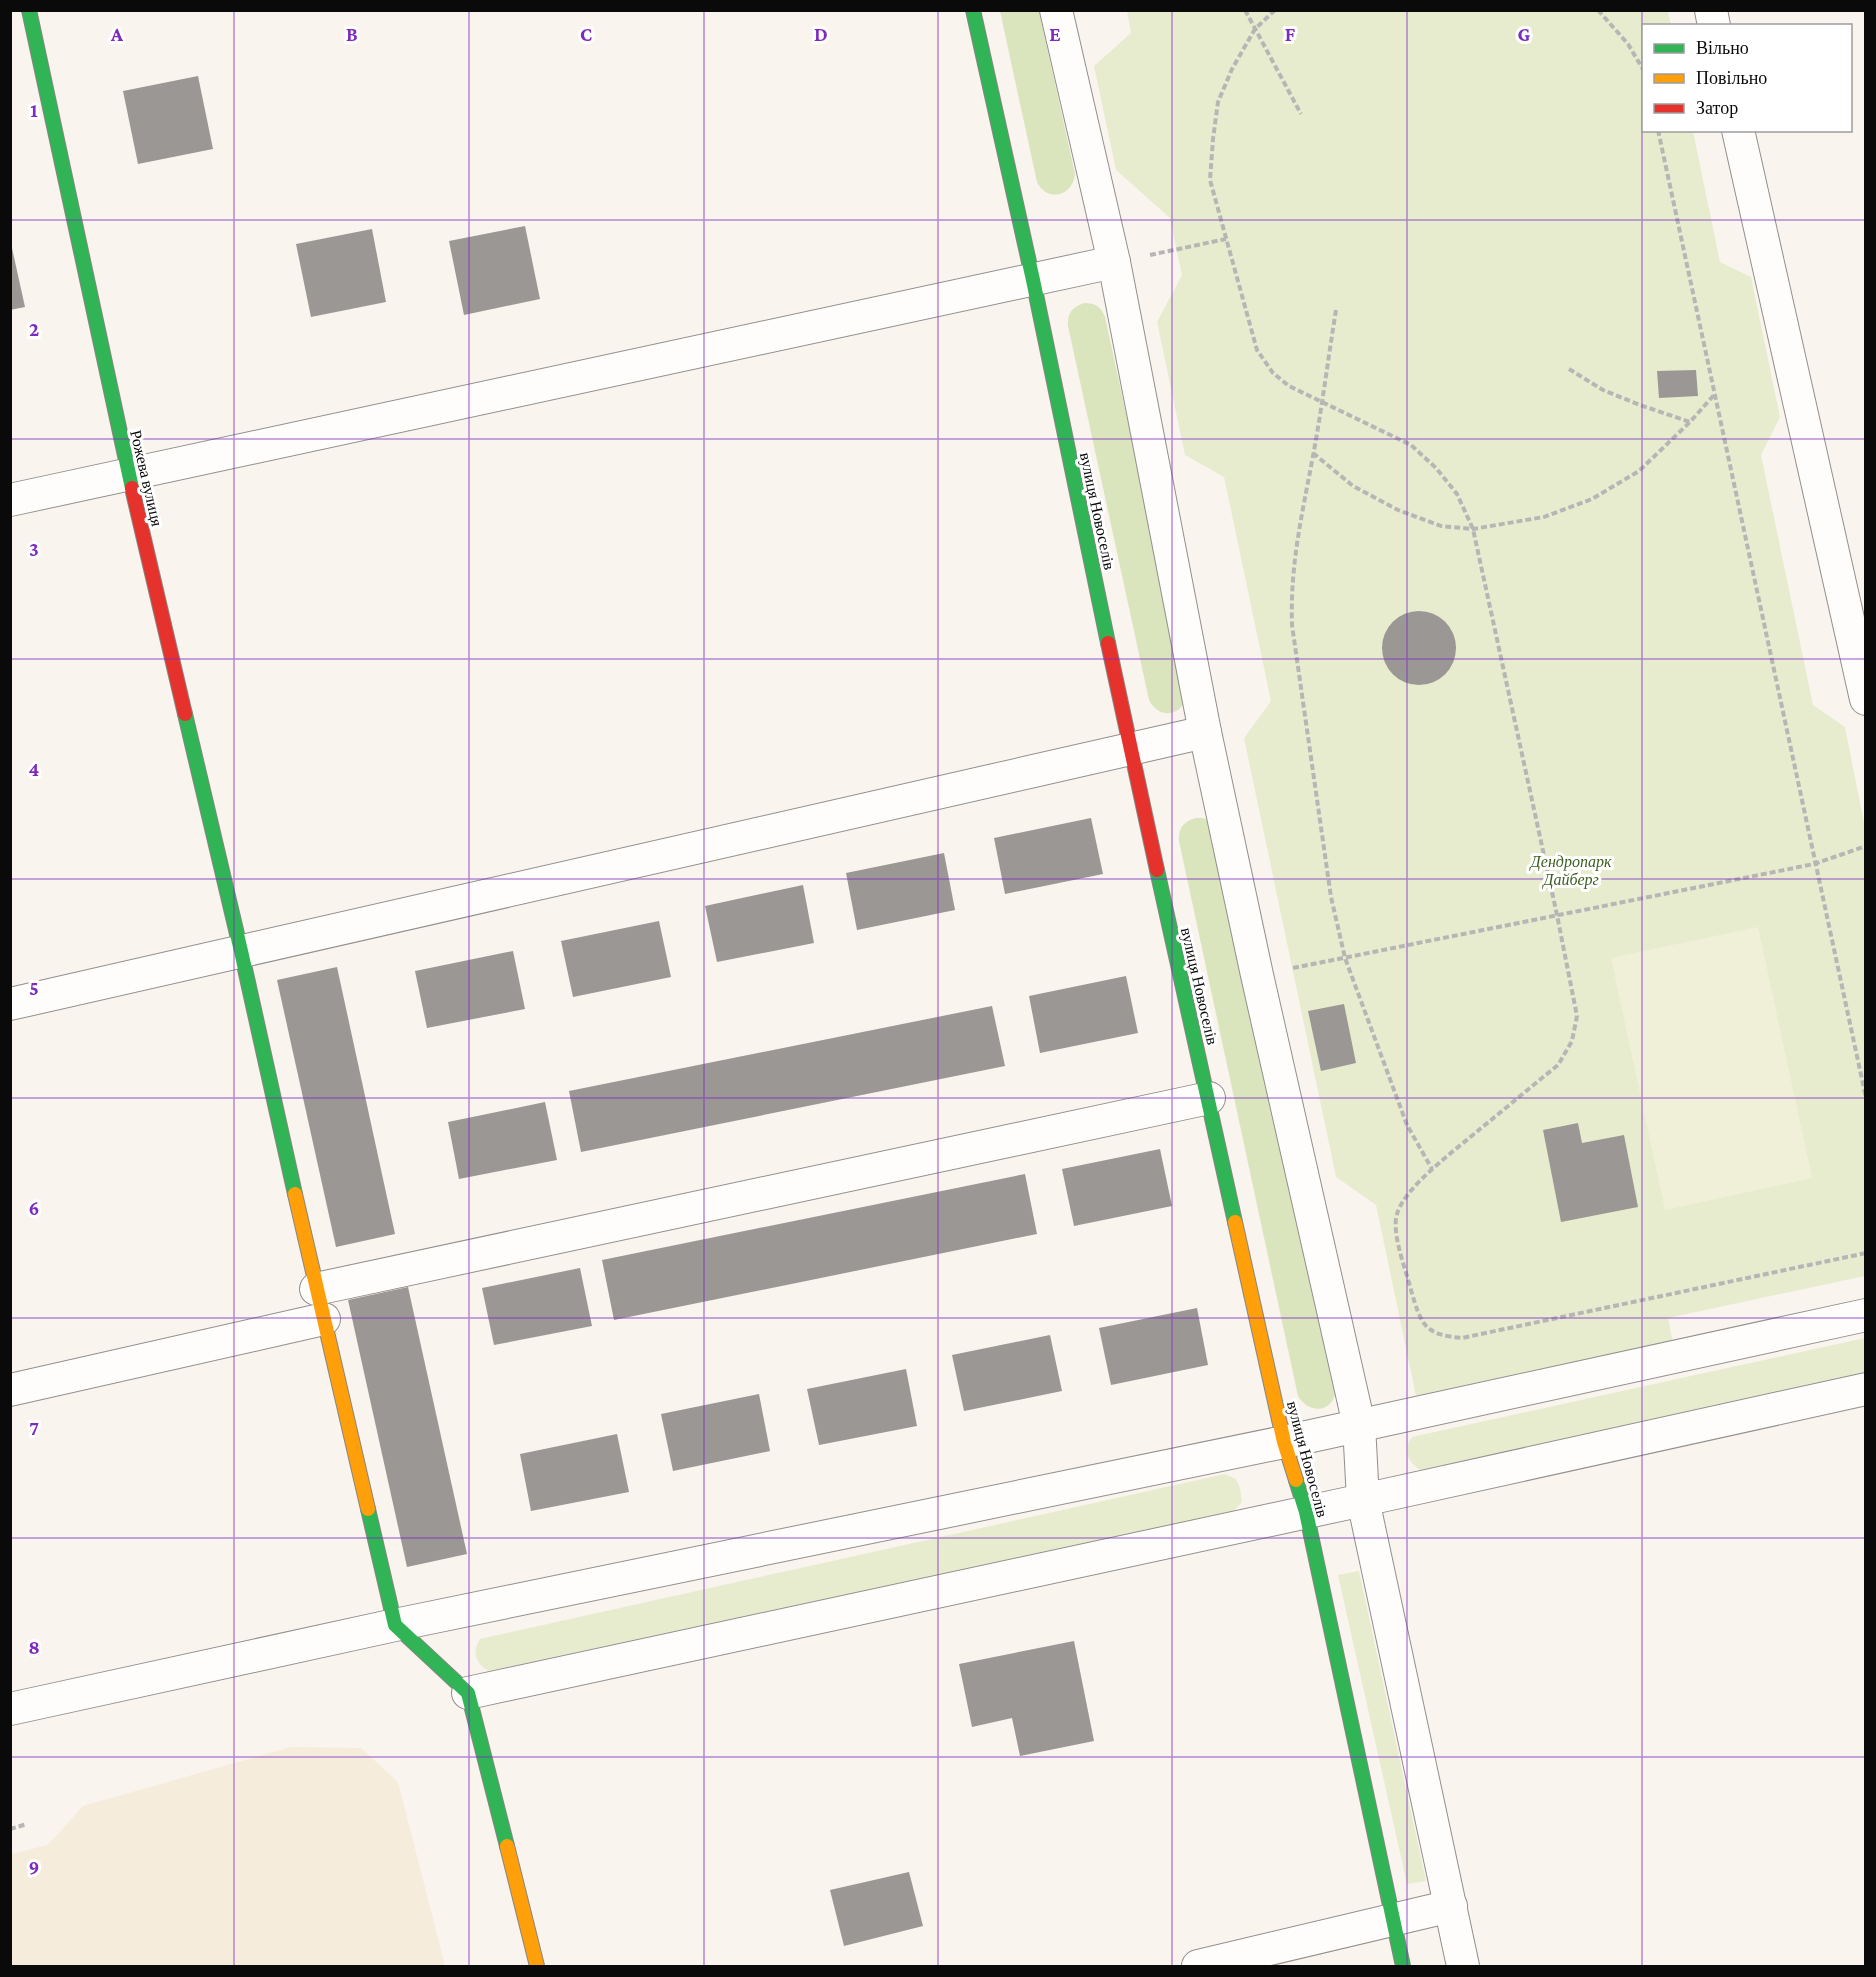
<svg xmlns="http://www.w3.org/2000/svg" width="1876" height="1977" viewBox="0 0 1876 1977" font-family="'Crimson Pro',serif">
	<rect width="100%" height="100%" fill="#f9f4ee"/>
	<path fill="#f5ecdb" d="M291,1747L361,1748L398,1782L445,1966H11V1854L48,1845L83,1806Z"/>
	<g fill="#e8eccf">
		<path d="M1127,11H1668L1671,25L1644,26V130L1693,131L1720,262L1751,277L1780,417L1761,455L1813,705L1845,727L1865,828V1276L1668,1318L1673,1343L1416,1396L1376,1205L1336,1177L1244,738L1271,701L1224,477L1185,455L1157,322L1182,275L1170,218L1116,170L1094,66L1131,33Z"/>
		<path d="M1865,1338V1375L1420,1470C1407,1462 1403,1449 1412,1437Z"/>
		<path d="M1225,1474L1236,1479L1240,1488L1242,1502L1233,1512L489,1671C475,1664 472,1652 480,1639Z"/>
		<path d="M1359,1571L1426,1881L1407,1884L1338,1575Z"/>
	</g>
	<g fill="#dae4bd">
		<path d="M1000,11H1039L1075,174C1073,196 1047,203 1037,182Z"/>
		<path d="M1085,303C1095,303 1101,307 1105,317L1187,692C1185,716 1160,721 1149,700L1068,326C1067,313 1073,306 1085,303Z"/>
		<path d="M1196,818H1203L1209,821L1336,1388C1335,1412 1310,1416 1298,1396L1179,841C1178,828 1184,821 1196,818Z"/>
	</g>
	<path fill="#f0f0d8" d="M1758,927L1812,1178L1665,1210L1611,958Z"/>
	<g fill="#9b9794">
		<path d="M198,76L213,149L138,164L123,91Z"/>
		<path d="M525,226L540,299L464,315L449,241Z"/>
		<path d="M372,229L386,302L311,317L296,244Z"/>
		<path d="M10,239L25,307L10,310Z"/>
		<path d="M1696,370L1698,396L1659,398L1657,371Z"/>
		<circle cx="1419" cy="648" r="37"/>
		<path d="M1091,818L1103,874L1005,894L994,838Z"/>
		<path d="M944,853L955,910L857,930L846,873Z"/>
		<path d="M803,885L814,943L717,962L705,906Z"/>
		<path d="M659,921L671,977L573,997L561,941Z"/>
		<path d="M513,951L525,1009L427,1028L415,971Z"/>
		<path d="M337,967L395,1234L336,1247L277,980Z"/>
		<path d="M1126,976L1138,1033L1040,1053L1029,996Z"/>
		<path d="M1344,1004L1356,1063L1321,1071L1308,1011Z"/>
		<path d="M992,1006L1005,1066L581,1152L569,1091Z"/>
		<path d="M545,1102L557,1160L459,1179L448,1122Z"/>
		<path d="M1578,1123L1582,1143L1624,1135L1638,1207L1561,1222L1543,1130Z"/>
		<path d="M1160,1149L1172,1206L1074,1226L1062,1169Z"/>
		<path d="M1025,1174L1037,1234L614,1320L602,1260Z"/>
		<path d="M580,1268L592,1326L494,1345L482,1288Z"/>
		<path d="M408,1287L467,1554L407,1567L348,1300Z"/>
		<path d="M1197,1308L1208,1365L1111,1385L1099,1328Z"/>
		<path d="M1050,1335L1062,1391L964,1411L952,1355Z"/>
		<path d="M906,1369L917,1426L819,1445L807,1389Z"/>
		<path d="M759,1394L770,1451L673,1471L661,1414Z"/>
		<path d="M617,1434L629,1492L531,1511L520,1454Z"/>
		<path d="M1074,1641L1094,1741L1020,1756L1012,1718L972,1727L959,1664Z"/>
		<path d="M909,1872L923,1926L844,1946L830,1890Z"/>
	</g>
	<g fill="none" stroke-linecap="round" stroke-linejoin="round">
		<g stroke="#928f8d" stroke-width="34">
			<g id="street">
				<path d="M1056,10L1114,262L1205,732L1257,975L1359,1425L1363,1500L1463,1966"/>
				<path d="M1711,10L1714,26"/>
				<path d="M1738,130L1866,699"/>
				<path d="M10,500L1114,262"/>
				<path d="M10,1004L1205,732"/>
				<path d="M316,1289L1209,1098"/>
				<path d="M10,1390L324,1319"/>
				<path d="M468,1693L1363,1500L1866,1389"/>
				<path d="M10,1709L395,1625L1284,1442L1866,1315"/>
				<path d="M1198,1966L1451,1906"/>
			</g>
		</g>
		<g stroke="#888683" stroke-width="16">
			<g id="fast">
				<path d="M29,10L132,488"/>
				<path d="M973,10L1033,280L1108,643"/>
				<path d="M185,714L241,951L295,1194"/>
				<path d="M1157,870L1235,1222"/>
				<path d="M1296,1480L1306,1512L1403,1966"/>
				<path d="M368,1509L395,1625L468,1693L507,1846"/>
			</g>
		</g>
		<g stroke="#888683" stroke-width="16">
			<g id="slow">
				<path d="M295,1194L368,1509"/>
				<path d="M1235,1222L1284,1442L1296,1480"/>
				<path d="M507,1846L537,1966"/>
			</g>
		</g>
		<g stroke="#888683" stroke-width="16">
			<g id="jam">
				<path d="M132,488L185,714"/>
				<path d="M1108,643L1157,870"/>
			</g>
		</g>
		<g stroke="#b7b6b5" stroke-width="4" stroke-dasharray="6 3" stroke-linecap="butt">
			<path d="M1245,10L1301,114"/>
			<path d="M1275,10L1255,29L1232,69L1218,102L1213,139L1210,180L1257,350L1273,373L1289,386L1411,445L1436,468L1457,494L1473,529L1557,915L1577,1016L1572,1041L1558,1065C1532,1086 1506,1108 1480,1129C1457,1149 1405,1186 1397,1214C1391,1233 1406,1270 1411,1290C1421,1324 1424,1335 1462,1338L1866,1253"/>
			<path d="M1598,10L1628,44L1644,71"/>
			<path d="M1658,130L1866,1098"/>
			<path d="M1150,255L1226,239"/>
			<path d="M1336,310C1328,359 1322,408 1313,456C1302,515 1290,564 1292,625L1331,897L1345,958L1407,1125L1432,1169"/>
			<path d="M1569,369L1603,390L1640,405L1690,422"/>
			<path d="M1313,453L1353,486L1398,510L1441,526L1473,529L1544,517L1592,499L1639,471L1690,422L1714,395"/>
			<path d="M1293,968L1814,864L1866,846"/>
			<path d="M10,1829L27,1824"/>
		</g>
		<use href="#street" stroke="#fefdfc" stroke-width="32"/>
		<use href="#fast" stroke="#30b455" stroke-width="14"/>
		<use href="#slow" stroke="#ff9f0a" stroke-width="14"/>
		<use href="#jam" stroke="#e5322d" stroke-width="14"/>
	</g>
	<path fill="none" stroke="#7b2cbf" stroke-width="1.5" stroke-opacity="0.55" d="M234,10V1966M469,10V1966M704,10V1966M938,10V1966M1172,10V1966M1407,10V1966M1642,10V1966M10,220H1866M10,439H1866M10,659H1866M10,879H1866M10,1098H1866M10,1318H1866M10,1538H1866M10,1757H1866"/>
	<g text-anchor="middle" stroke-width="6" stroke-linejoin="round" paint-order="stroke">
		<g font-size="16" fill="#0a0a0a" stroke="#fff">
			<text transform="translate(147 478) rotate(77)" y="6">Рожева вулиця</text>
			<text transform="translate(1098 511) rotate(78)" y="6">вулиця Новоселів</text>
			<text transform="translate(1200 986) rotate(77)" y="6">вулиця Новоселів</text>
			<text transform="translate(1308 1459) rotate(75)" y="6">вулиця Новоселів</text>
		</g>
		<g font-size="16" font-style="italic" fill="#3b5e1f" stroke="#fff">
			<text x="1571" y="867">Дендропарк<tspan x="1571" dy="18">Дайберг</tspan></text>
		</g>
	</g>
	<g font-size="20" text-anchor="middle" font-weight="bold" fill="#7b2cbf" stroke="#fff" stroke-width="6" stroke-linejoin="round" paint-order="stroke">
		<text x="117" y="41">A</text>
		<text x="352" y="41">B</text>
		<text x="586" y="41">C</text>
		<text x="821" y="41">D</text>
		<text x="1055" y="41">E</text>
		<text x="1290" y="41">F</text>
		<text x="1524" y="41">G</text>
		<text x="34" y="117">1</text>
		<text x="34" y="336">2</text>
		<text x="34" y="556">3</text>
		<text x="34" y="776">4</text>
		<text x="34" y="995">5</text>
		<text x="34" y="1215">6</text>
		<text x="34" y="1435">7</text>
		<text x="34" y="1654">8</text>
		<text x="34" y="1874">9</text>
	</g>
	<rect width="1876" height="1977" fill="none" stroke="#0a0a0a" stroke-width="24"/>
	<rect x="1642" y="24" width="210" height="108" fill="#ffffff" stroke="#9d9d9d" stroke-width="1.5"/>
	<rect x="1654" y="44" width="30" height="9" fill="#30b455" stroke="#9d9d9d" stroke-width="1.5"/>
	<text x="1696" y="54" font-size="18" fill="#0a0a0a">Вільно</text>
	<rect x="1654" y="74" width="30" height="9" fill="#ff9f0a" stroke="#9d9d9d" stroke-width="1.5"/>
	<text x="1696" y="84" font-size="18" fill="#0a0a0a">Повільно</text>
	<rect x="1654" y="104" width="30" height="9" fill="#e5322d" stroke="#9d9d9d" stroke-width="1.5"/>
	<text x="1696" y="114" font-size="18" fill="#0a0a0a">Затор</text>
</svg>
